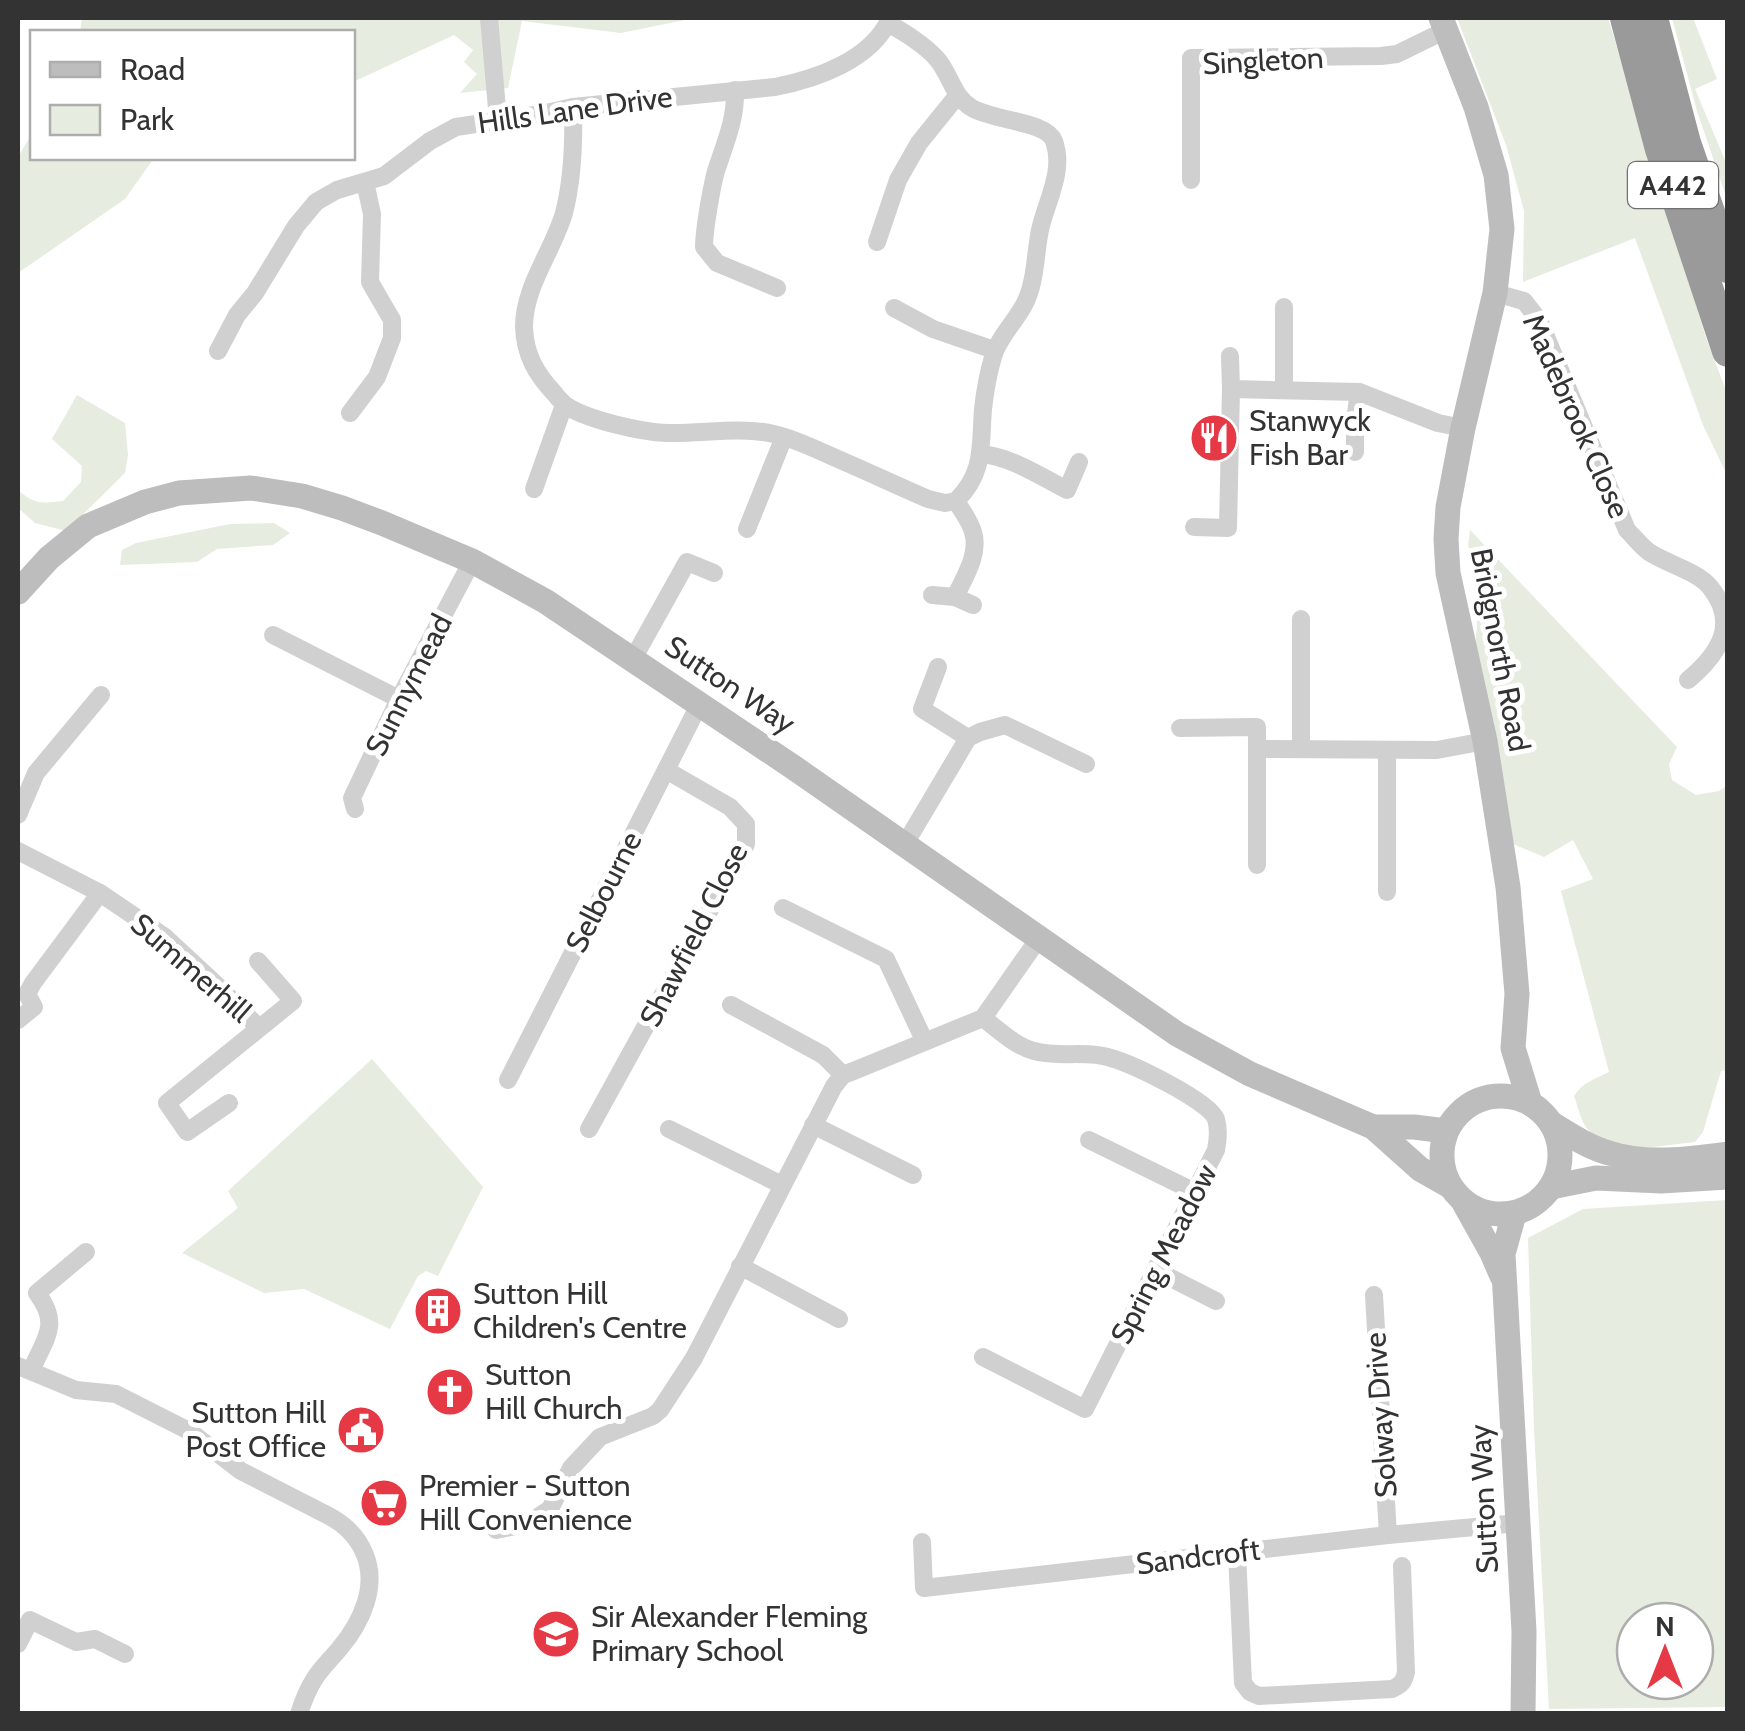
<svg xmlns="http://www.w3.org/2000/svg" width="1745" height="1731" viewBox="0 0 1745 1731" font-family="Cabin,sans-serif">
	<rect width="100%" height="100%" fill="#fff"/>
	<g fill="#e6ecdf" fill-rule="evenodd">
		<path d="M82,18H695L621,33L522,21L508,88L460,93L477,74L464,62L473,50L454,35L353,82L352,32H80Z"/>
		<path d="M1457,18H1608L1706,338L1727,393V475L1703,425L1635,238L1523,282L1524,211L1506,145Z"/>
		<path d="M1672,18H1693L1717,79L1695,89L1727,165V199L1697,111Z"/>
		<path d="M32,134V158H154L125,199L18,273V157Z"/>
		<path d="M77,395L125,423L128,455L125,473L66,531L35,523L18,508V496L20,492C36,505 44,503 63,501L81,482L82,466L52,439Z"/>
		<path d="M274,523L290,533L273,545L217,549L197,562L120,565L122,550L136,543L230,524Z"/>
		<path d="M1470,530L1677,747L1669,764L1672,780L1696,795L1719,791L1727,786V1070L1721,1071L1703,1132L1695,1142C1661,1145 1610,1159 1586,1127C1580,1119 1578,1106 1574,1096C1583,1082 1595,1079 1609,1072L1561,891L1593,879L1573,840L1544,857L1513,844L1475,653L1480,580L1477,562L1468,546Z"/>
		<path d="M372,1059L483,1187L438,1276L426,1271L418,1276L390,1329L304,1289L264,1293L182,1253L238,1208L228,1191Z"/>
		<path d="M1727,1200V1707L1549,1709L1534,1429L1528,1238L1583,1209ZM1635,1621H1695V1681H1635Z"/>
	</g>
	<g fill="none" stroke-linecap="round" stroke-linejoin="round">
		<g stroke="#d0d0d0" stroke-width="18">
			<path d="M489,18L498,120"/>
			<path d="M735,90C736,118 726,141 717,168C712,183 704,231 704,247L717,263L777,288"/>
			<path d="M573,107C574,142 573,178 564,213C553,251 524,286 524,327C525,355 536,374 555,394C556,396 564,404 565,405C587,420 641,432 667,433C704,434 737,426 774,434C796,439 817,450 838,459C868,472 898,486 928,499L945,503L956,501C985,472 980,447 983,409C985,391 988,374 993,357C998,338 1015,322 1024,305C1036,283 1035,254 1040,230C1046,202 1065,171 1054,141C1046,121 994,121 972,108C952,96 951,75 937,59C927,47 902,30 888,24"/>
			<path d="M1191,180V58L1381,56L1397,54L1446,30"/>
			<path d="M877,242L898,180L919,143L957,96"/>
			<path d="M1495,293L1524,301L1539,320L1627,530C1634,537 1641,546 1649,552C1665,563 1699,572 1710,587C1740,624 1718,655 1688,680"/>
			<path d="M1284,307V390"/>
			<path d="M894,308L933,329L994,350"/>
			<path d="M218,351L237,315L255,293L296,226L316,202L337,190L384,176L430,141L456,127L541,114L573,107L775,87C816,79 872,60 890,18"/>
			<path d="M1230,356L1231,389"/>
			<path d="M350,413L377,377L392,338V320L370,282L372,214L365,182"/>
			<path d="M1355,452V420L1359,392"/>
			<path d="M981,454C1012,457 1040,476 1067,490L1079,462"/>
			<path d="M534,489L564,405"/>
			<path d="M1194,527L1228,528L1231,389L1359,392L1438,423L1463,428"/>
			<path d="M747,529L784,437"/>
			<path d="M932,595L955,597L973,605"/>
			<path d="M955,597C964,578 980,554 973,532C970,521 962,511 956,501"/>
			<path d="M1301,619V749"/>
			<path d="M273,635L399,699"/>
			<path d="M633,659L687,562L714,573"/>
			<path d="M938,667L922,709L968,738"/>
			<path d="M1180,728L1257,727V865"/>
			<path d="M1257,749L1437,750L1485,741"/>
			<path d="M1387,750V892"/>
			<path d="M355,809L352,798L399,699L472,561"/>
			<path d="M18,815L36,773L101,695"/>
			<path d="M905,844L968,738L980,732L1005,725L1086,764"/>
			<path d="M18,851L100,893L165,937L222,990L259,1028"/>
			<path d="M783,908L886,959L924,1040"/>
			<path d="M731,1005L823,1055L843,1075"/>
			<path d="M983,1018C999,1030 1015,1046 1034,1051C1059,1058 1087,1050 1111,1058C1132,1064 1208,1100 1216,1119C1219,1129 1218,1140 1216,1150L1085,1409L983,1357"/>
			<path d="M18,1020L34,1007L27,994L33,983L100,893"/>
			<path d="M508,1080L699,705"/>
			<path d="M229,1103L187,1132L167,1103L293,1001L258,961"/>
			<path d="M813,1125L913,1175"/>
			<path d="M589,1129L746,844V824L730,807L666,770"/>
			<path d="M669,1129L782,1185"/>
			<path d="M1089,1140L1195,1192"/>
			<path d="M740,1266L839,1319"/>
			<path d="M1157,1271L1216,1301"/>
			<path d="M1374,1295L1388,1535"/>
			<path d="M18,1366L76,1390L116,1394L189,1431L241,1471L329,1516C346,1525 358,1537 365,1555C378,1587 361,1623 340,1648C332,1658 322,1667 315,1678C308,1689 303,1701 299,1714"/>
			<path d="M31,1371C45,1338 61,1325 37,1293L86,1252"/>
			<path d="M496,1530L529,1523L550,1509L571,1468L600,1437L653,1416L660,1410L694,1358L834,1086L843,1075L856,1070L983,1018L1039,938"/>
			<path d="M922,1542L924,1588L1388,1535L1518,1523"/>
			<path d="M1237,1553L1243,1683L1250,1692L1259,1696L1392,1689C1401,1685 1404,1682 1406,1672L1402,1566"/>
			<path d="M18,1644L30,1620L76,1642L95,1639L125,1654"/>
		</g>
		<g stroke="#bdbdbd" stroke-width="25">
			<path d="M1441,18L1476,107L1496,175L1502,229L1495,293L1463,428L1448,507L1446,539L1448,573L1485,741L1508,887L1517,994L1513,1048L1530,1103"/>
			<path d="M18,592L49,558L88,526L145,502L179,493L251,488L302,496L342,508L382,523L472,561L545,601L793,767L1177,1034L1250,1074L1373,1127L1420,1169L1450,1186"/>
			<circle cx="1501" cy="1155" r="59"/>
			<path d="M1552,1124C1570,1135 1588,1147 1609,1153C1645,1165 1690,1159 1728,1154"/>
			<path d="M1373,1127H1414L1446,1131"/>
			<path d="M1551,1187L1596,1178L1661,1181L1728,1177"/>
			<path d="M1463,1201L1492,1253L1502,1276"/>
			<path d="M1514,1214L1503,1254L1524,1631L1523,1714"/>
		</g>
		<g stroke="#9a9a9a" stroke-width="32">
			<path d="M1626,18L1661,149L1728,351"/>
			<path d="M1652,18L1685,143L1728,267"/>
		</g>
	</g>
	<defs>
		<g id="restaurant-disc" transform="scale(2.5)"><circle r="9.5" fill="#e63946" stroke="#fff"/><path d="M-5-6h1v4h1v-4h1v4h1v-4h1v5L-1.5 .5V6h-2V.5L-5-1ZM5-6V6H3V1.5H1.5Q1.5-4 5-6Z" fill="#fff"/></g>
		<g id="building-disc" transform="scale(2.5)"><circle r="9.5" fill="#e63946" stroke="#fff"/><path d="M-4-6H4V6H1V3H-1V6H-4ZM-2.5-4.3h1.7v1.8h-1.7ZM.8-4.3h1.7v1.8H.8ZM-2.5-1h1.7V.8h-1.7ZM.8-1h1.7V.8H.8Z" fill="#fff"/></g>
		<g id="church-disc" transform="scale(2.5)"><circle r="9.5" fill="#e63946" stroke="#fff"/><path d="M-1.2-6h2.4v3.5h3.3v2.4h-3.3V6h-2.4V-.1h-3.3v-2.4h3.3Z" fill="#fff"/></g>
		<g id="civic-disc" transform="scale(2.5)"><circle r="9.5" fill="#e63946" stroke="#fff"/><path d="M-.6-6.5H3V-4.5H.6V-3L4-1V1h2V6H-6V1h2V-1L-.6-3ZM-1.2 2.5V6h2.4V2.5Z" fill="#fff"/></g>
		<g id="supermarket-disc" transform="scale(2.5)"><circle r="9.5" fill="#e63946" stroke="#fff"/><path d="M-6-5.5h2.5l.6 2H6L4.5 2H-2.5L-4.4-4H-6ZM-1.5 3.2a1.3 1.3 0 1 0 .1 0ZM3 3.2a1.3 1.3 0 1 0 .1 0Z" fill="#fff"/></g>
		<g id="school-disc" transform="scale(2.5)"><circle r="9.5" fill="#e63946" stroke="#fff"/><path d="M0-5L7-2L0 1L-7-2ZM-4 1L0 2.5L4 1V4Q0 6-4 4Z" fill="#fff"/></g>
	</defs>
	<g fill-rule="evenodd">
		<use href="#restaurant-disc" x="1214" y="438"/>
		<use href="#building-disc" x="438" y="1311"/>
		<use href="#church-disc" x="450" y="1392"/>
		<use href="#civic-disc" x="361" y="1430"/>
		<use href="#supermarket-disc" x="384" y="1503"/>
		<use href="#school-disc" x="556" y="1634"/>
	</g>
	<g text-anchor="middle" stroke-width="10" stroke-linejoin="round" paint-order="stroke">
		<rect fill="#fff" stroke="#707070" stroke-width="2.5" x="1628" y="162" width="90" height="46" rx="8"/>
		<g font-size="28" font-weight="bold" fill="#333">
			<text x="1673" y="195">A442</text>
		</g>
		<g font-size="30" fill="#333" stroke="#fff">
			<text transform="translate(1263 61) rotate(-3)" y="10">Singleton</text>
			<text transform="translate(575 110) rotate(-8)" y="10">Hills Lane Drive</text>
			<text transform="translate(1576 416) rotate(66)" y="10">Madebrook Close</text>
			<text transform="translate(1500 650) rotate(79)" y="10">Bridgnorth Road</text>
			<text transform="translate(409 685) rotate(-63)" y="10">Sunnymead</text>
			<text transform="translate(730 685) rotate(34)" y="10">Sutton Way</text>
			<text transform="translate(604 892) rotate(-63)" y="10">Selbourne</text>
			<text transform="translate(694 935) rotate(-63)" y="10">Shawfield Close</text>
			<text transform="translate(191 968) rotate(41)" y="10">Summerhill</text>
			<text transform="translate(1164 1254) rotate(-63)" y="10">Spring Meadow</text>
			<text transform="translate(1381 1415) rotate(-94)" y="10">Solway Drive</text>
			<text transform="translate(1484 1499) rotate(-93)" y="10">Sutton Way</text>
			<text transform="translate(1198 1557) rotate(-7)" y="10">Sandcroft</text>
		</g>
		<g font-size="30" fill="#333" stroke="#fff" text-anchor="start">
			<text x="1249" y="431">Stanwyck<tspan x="1249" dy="34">Fish Bar</tspan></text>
			<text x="473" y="1304">Sutton Hill<tspan x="473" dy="34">Children's Centre</tspan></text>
			<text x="485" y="1385">Sutton<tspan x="485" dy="34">Hill Church</tspan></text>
			<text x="326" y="1423" text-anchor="end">Sutton Hill<tspan x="326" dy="34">Post Office</tspan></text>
			<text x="419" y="1496">Premier - Sutton<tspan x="419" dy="34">Hill Convenience</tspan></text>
			<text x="591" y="1627">Sir Alexander Fleming<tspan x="591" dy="34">Primary School</tspan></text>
		</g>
	</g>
	<rect width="1745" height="1731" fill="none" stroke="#333333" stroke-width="40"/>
	<rect x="30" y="30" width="325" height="130" fill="#ffffff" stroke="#adadad" stroke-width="2.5"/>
	<rect x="50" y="62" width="50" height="15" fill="#bdbdbd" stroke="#adadad" stroke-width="2.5"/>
	<text x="120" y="80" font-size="30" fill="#333333">Road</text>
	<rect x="50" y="105" width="50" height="30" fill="#e6ecdf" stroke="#adadad" stroke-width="2.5"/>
	<text x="120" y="130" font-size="30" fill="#333333">Park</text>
	<g transform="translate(1665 1651)"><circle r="48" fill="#ffffff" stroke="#adadad" stroke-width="2.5"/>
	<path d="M0-8L18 38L0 25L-18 38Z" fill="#e63946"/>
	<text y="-15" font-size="28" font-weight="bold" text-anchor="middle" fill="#333333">N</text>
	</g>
</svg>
